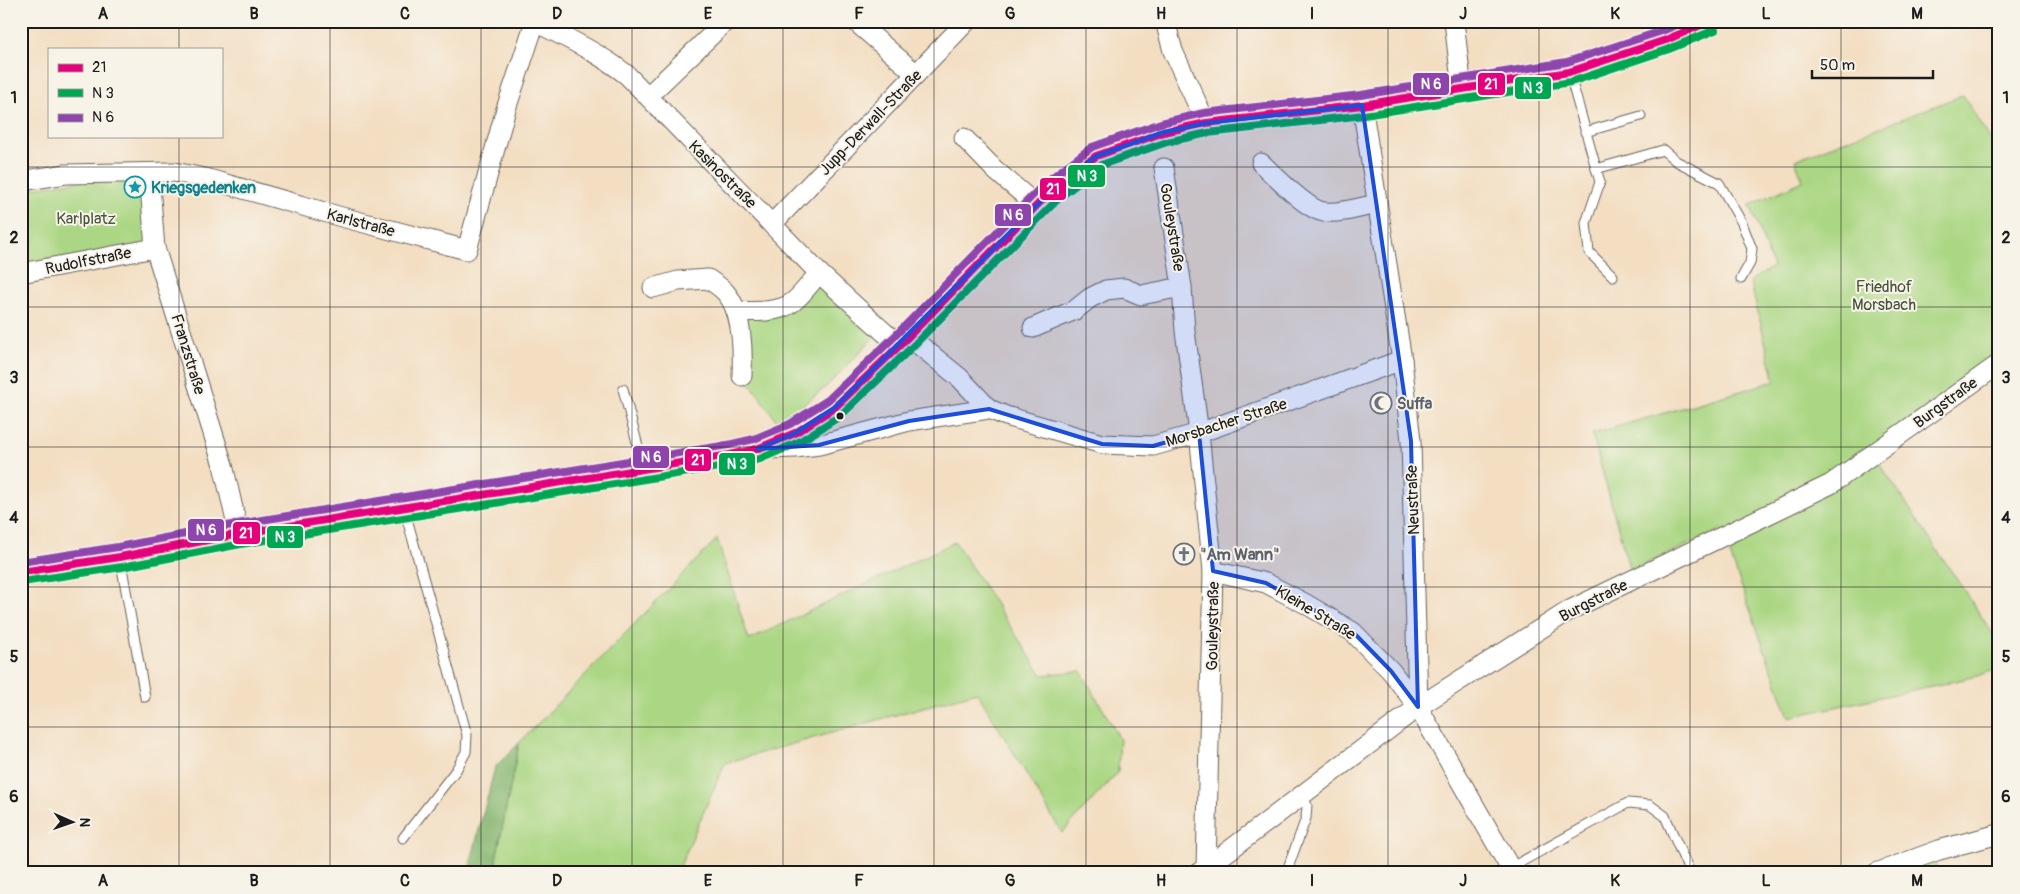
<svg xmlns="http://www.w3.org/2000/svg" width="2020" height="894" viewBox="0 0 2020 894" font-family="Pangolin,sans-serif">
	<rect width="100%" height="100%" fill="#f7f3e8"/>
	<filter id="ink" filterUnits="userSpaceOnUse"><feTurbulence type="fractalNoise" baseFrequency=".02" numOctaves="2"/><feDisplacementMap in="SourceGraphic" scale="10" xChannelSelector="R" yChannelSelector="G"/><feConvolveMatrix kernelMatrix="1 2 1 2 8 2 1 2 1" color-interpolation-filters="sRGB"/></filter>
	<filter id="wash" filterUnits="userSpaceOnUse"><feTurbulence type="fractalNoise" baseFrequency=".0096" numOctaves="4" result="noise"/><feDisplacementMap in="SourceGraphic" scale="20" xChannelSelector="R" yChannelSelector="G"/><feGaussianBlur stdDeviation="1.12" result="paint"/><feColorMatrix in="noise" values="0 0 0 0 0 0 0 0 0 0 0 0 0 0 0 0 0 1.4 0 .05"/><feComposite in="paint" operator="in"/></filter>
	<g filter="url(#wash)">
		<rect width="100%" height="100%" fill="#f3dec2"/>
		<g fill="#abd784" stroke="#647a50">
			<path d="M1963,95L1999,153V353L1870,449L1999,643V668L1978,676L1789,717L1721,530L1630,571L1592,434L1775,381L1750,281L1773,267L1750,205L1803,181L1795,160Z"/>
			<path d="M143,179L150,245L21,266V190L86,180Z"/>
			<path d="M822,280L879,332L827,386L779,424L747,379L745,317Z"/>
			<path d="M717,539L749,640L955,542L1042,675L1081,671L1120,739L1118,772L1062,833L977,692L725,763L677,873H499L496,859L519,743Z"/>
			<path d="M1929,846L1938,873H1855Z"/>
		</g>
		<path fill="#88b872" stroke="#526a47" d="M519,743L496,859L499,873H468L495,767Z"/>
	</g>
	<g filter="url(#ink)">
		<g fill="none" stroke-linecap="round" stroke-linejoin="round">
			<g stroke="#676056" stroke-width="11">
				<g id="lane">
					<path d="M1569,72L1600,182L1586,223L1589,252L1613,276"/>
					<path d="M1585,132L1641,116"/>
					<path d="M1596,169L1663,150L1676,161L1719,183L1742,223L1752,249L1750,263L1741,279"/>
					<path d="M623,389L644,469"/>
					<path d="M120,557L145,697"/>
					<path d="M403,838L456,770L466,752L467,735L404,508"/>
					<path d="M1289,865L1306,818L1307,805L1301,796"/>
					<path d="M1510,868L1628,803L1650,805L1665,816L1690,873"/>
				</g>
			</g>
			<g stroke="#676056" stroke-width="21">
				<g id="street">
					<path d="M534,21C566,38 598,52 627,75L819,273L885,333L901,344"/>
					<path d="M855,21L916,74"/>
					<path d="M1165,21L1173,51L1206,123"/>
					<path d="M1454,21L1462,90"/>
					<path d="M648,96L726,21"/>
					<path d="M1362,105L1402,360L1411,441L1418,707L1513,873"/>
					<path d="M964,138L995,170L1037,206"/>
					<path d="M1261,163C1275,176 1307,210 1324,212C1341,214 1361,207 1377,204"/>
					<path d="M1164,168L1182,287L1185,331L1199,433L1213,571L1206,868L1200,872"/>
					<path d="M149,173L155,248L223,465L239,534"/>
					<path d="M21,181L66,174L174,172L205,178L338,216L467,250L506,109L535,22"/>
					<path d="M773,223L967,21"/>
					<path d="M21,273L155,248"/>
					<path d="M653,288L678,281L708,279C714,283 721,287 726,293C743,312 743,352 742,376"/>
					<path d="M736,311C753,312 779,313 793,302C803,294 811,282 819,273"/>
					<path d="M1033,328L1075,310L1090,298L1106,290L1124,288L1141,295L1182,287"/>
					<path d="M918,344L960,378L989,409"/>
					<path d="M767,449L795,448L819,445L909,421L989,409L1006,416L1102,444L1153,446L1199,433L1402,360"/>
					<path d="M1213,571L1266,583L1306,604L1353,632L1391,671L1418,707"/>
					<path d="M21,572L120,557L239,534L730,455L757,449L795,433L834,408L901,344L1053,189L1096,156L1164,132L1206,123L1362,105L1569,72L1666,40L1711,21"/>
					<path d="M1206,868L1418,707L1570,610L1831,484L1999,364"/>
					<path d="M1876,873L1939,850L1999,834"/>
				</g>
			</g>
			<use href="#lane" stroke="#fff" stroke-width="9"/>
			<use href="#street" stroke="#fff" stroke-width="19"/>
			<g stroke="#f7f3e8" stroke-width="11">
				<path id="bus-1" d="M21,572L120,557L239,534L730,455L757,449L795,433L834,408L901,344L1053,189L1096,156L1164,132L1206,123L1362,105L1569,72L1666,40L1710,21"/>
			</g>
			<g stroke="#f7f3e8" stroke-width="11">
				<path id="bus-2" d="M22,582L122,567L241,544L732,465L760,459L799,442L840,416L908,351L1060,197L1101,165L1167,142L1208,133L1364,115L1571,82L1669,49L1715,30"/>
			</g>
			<g stroke="#f7f3e8" stroke-width="11">
				<path id="bus-3" d="M21,562L118,547L237,524L728,445L754,439L790,424L828,400L894,337L1046,182L1092,147L1161,123L1204,113L1361,95L1567,62L1662,31L1685,21"/>
			</g>
			<use href="#bus-1" stroke="#e5007d" stroke-width="8"/>
			<use href="#bus-2" stroke="#00a651" stroke-width="8"/>
			<use href="#bus-3" stroke="#8e44ad" stroke-width="8"/>
		</g>
	</g>
	<path fill="#1d4ed8" fill-opacity="0.2" stroke="#1d4ed8" stroke-width="4" stroke-linejoin="round" d="M1362,105L1411,441L1418,707L1391,671L1353,632L1266,583L1213,571L1199,433L1153,446L1102,444L989,409L909,421L819,445L757,449L795,433L834,408L1053,189L1096,156L1164,132L1206,123Z"/>
	<path fill="none" stroke="#1c1c1c" stroke-width="1" stroke-opacity="0.55" d="M179,21V49M330,21V873M481,21V873M632,21V873M783,21V873M934,21V873M1086,21V873M1237,21V873M1388,21V873M1539,21V873M1690,21V873M1841,21V873M179,136V873M21,167H1999M21,307H1999M21,447H1999M21,587H1999M21,727H1999"/>
	<defs>
		<g id="sight-ring" transform="scale(1.125)"><circle r="9.5" fill="#f7f3e8" stroke="#0f9aa8" stroke-width="1.5"/><path d="M0-6L1.8-2.2L6-1.7L2.9 1.2L3.7 5.4L0 3.3L-3.7 5.4L-2.9 1.2L-6-1.7L-1.8-2.2Z" fill="#0f9aa8"/></g>
		<g id="mosque-ring" transform="scale(1.125)"><circle r="9.5" fill="#f7f3e8" stroke="#6b7280" stroke-width="1.5"/><path d="M3.5-4.9A6 6 0 1 0 3.5 4.9A5 5 0 1 1 3.5-4.9Z" fill="#6b7280"/></g>
		<g id="church-ring" transform="scale(1.125)"><circle r="9.5" fill="#f7f3e8" stroke="#6b7280" stroke-width="1.5"/><path d="M-1.2-6h2.4v3.5h3.3v2.4h-3.3V6h-2.4V-.1h-3.3v-2.4h3.3Z" fill="#6b7280"/></g>
	</defs>
	<g fill-rule="evenodd">
		<use href="#sight-ring" x="135" y="187"/>
		<use href="#mosque-ring" x="1381" y="403"/>
		<use href="#church-ring" x="1184" y="554"/>
	</g>
	<circle fill="#1c1c1c" stroke="#f7f3e8" stroke-width="2" cx="840" cy="416" r="4.5"/>
	<g text-anchor="middle" stroke-width="4" stroke-linejoin="round" paint-order="stroke">
		<g font-size="16" fill="#1c1c1c" stroke="#f7f3e8">
			<text transform="translate(870 122) rotate(-46)" y="6">Jupp-Derwall-Straße</text>
			<text transform="translate(723 174) rotate(45)" y="6">Kasinostraße</text>
			<text transform="translate(361 222) rotate(15)" y="6">Karlstraße</text>
			<text transform="translate(1173 227) rotate(81)" y="6">Gouleystraße</text>
			<text transform="translate(88 260) rotate(-11)" y="6">Rudolfstraße</text>
			<text transform="translate(189 354) rotate(73)" y="6">Franzstraße</text>
			<text transform="translate(1945 402) rotate(-36)" y="6">Burgstraße</text>
			<text transform="translate(1226 422) rotate(-18)" y="6">Morsbacher Straße</text>
			<text transform="translate(1412 500) rotate(-92)" y="6">Neustraße</text>
			<text transform="translate(1593 600) rotate(-27)" y="6">Burgstraße</text>
			<text transform="translate(1316 612) rotate(31)" y="6">Kleine Straße</text>
			<text transform="translate(1212 626) rotate(-89)" y="6">Gouleystraße</text>
		</g>
		<g font-size="16" font-weight="bold" fill="#0d838f" stroke="#f7f3e8" text-anchor="start">
			<text x="151" y="193">Kriegsgedenken</text>
		</g>
		<g font-size="16" fill="#47543b" stroke="#f7f3e8">
			<text x="86" y="224">Karlplatz</text>
			<text x="1884" y="292">Friedhof<tspan x="1884" dy="18">Morsbach</tspan></text>
		</g>
		<g font-size="16" font-weight="bold" fill="#5b616d" stroke="#f7f3e8" text-anchor="start">
			<text x="1397" y="409">Suffa</text>
			<text x="1200" y="560">"Am Wann"</text>
		</g>
	</g>
	<g stroke="#f7f3e8" stroke-width="2">
		<rect x="1412" y="72" width="38" height="24" rx="5" fill="#8e44ad"/>
		<rect x="1477" y="72" width="29" height="24" rx="5" fill="#e5007d"/>
		<rect x="1514" y="76" width="38" height="24" rx="5" fill="#00a651"/>
		<rect x="1067" y="164" width="39" height="24" rx="5" fill="#00a651"/>
		<rect x="1039" y="177" width="28" height="24" rx="5" fill="#e5007d"/>
		<rect x="994" y="203" width="38" height="24" rx="5" fill="#8e44ad"/>
		<rect x="632" y="445" width="38" height="24" rx="5" fill="#8e44ad"/>
		<rect x="684" y="448" width="28" height="24" rx="5" fill="#e5007d"/>
		<rect x="718" y="452" width="38" height="24" rx="5" fill="#00a651"/>
		<rect x="187" y="518" width="38" height="24" rx="5" fill="#8e44ad"/>
		<rect x="232" y="521" width="29" height="24" rx="5" fill="#e5007d"/>
		<rect x="266" y="525" width="38" height="24" rx="5" fill="#00a651"/>
	</g>
	<g font-size="14" text-anchor="middle" font-weight="bold" fill="#fff">
		<text x="1431" y="89">N 6</text>
		<text x="1491" y="89">21</text>
		<text x="1533" y="93">N 3</text>
		<text x="1087" y="181">N 3</text>
		<text x="1053" y="194">21</text>
		<text x="1013" y="220">N 6</text>
		<text x="651" y="462">N 6</text>
		<text x="698" y="465">21</text>
		<text x="737" y="469">N 3</text>
		<text x="206" y="535">N 6</text>
		<text x="246" y="538">21</text>
		<text x="285" y="542">N 3</text>
	</g>
	<rect width="2020" height="894" fill="none" stroke="#f7f3e8" stroke-width="55"/>
	<rect x="48" y="48" width="175" height="90" fill="#f7f3e8" stroke="#9f9d96"/>
	<rect x="58" y="64" width="25" height="8" fill="#e5007d" stroke="#9f9d96"/>
	<text x="92" y="72" font-size="15" fill="#1c1c1c">21</text>
	<rect x="58" y="89" width="25" height="8" fill="#00a651" stroke="#9f9d96"/>
	<text x="92" y="98" font-size="15" fill="#1c1c1c">N 3</text>
	<rect x="58" y="114" width="25" height="8" fill="#8e44ad" stroke="#9f9d96"/>
	<text x="92" y="122" font-size="15" fill="#1c1c1c">N 6</text>
	<g transform="translate(72 822) rotate(92)" stroke="#f7f3e8" stroke-width="4" paint-order="stroke">
	<path d="M0-4L9 19L0 12L-9 19Z" fill="#1c1c1c"/>
	<text y="-8" font-size="14" font-weight="bold" text-anchor="middle" fill="#1c1c1c">N</text>
	</g>
	<path d="M1812 70v8h121v-8" fill="none" stroke="#1c1c1c" stroke-width="2.5"/>
	<text x="1820" y="70" font-size="15" fill="#1c1c1c" stroke="#f7f3e8" stroke-width="4" paint-order="stroke">50 m</text>
	<rect x="28" y="28" width="1964" height="838" fill="none" stroke="#1c1c1c" stroke-width="2"/>
	<g font-size="16" text-anchor="middle" font-weight="bold" fill="#1c1c1c">
		<text x="103" y="19">A</text>
		<text x="254" y="19">B</text>
		<text x="405" y="19">C</text>
		<text x="557" y="19">D</text>
		<text x="708" y="19">E</text>
		<text x="859" y="19">F</text>
		<text x="1010" y="19">G</text>
		<text x="1161" y="19">H</text>
		<text x="1312" y="19">I</text>
		<text x="1463" y="19">J</text>
		<text x="1615" y="19">K</text>
		<text x="1766" y="19">L</text>
		<text x="1917" y="19">M</text>
		<text x="14" y="103">1</text>
		<text x="2006" y="103">1</text>
		<text x="14" y="243">2</text>
		<text x="2006" y="243">2</text>
		<text x="14" y="383">3</text>
		<text x="2006" y="383">3</text>
		<text x="14" y="523">4</text>
		<text x="2006" y="523">4</text>
		<text x="14" y="662">5</text>
		<text x="2006" y="662">5</text>
		<text x="14" y="802">6</text>
		<text x="2006" y="802">6</text>
		<text x="103" y="886">A</text>
		<text x="254" y="886">B</text>
		<text x="405" y="886">C</text>
		<text x="557" y="886">D</text>
		<text x="708" y="886">E</text>
		<text x="859" y="886">F</text>
		<text x="1010" y="886">G</text>
		<text x="1161" y="886">H</text>
		<text x="1312" y="886">I</text>
		<text x="1463" y="886">J</text>
		<text x="1615" y="886">K</text>
		<text x="1766" y="886">L</text>
		<text x="1917" y="886">M</text>
	</g>
</svg>
